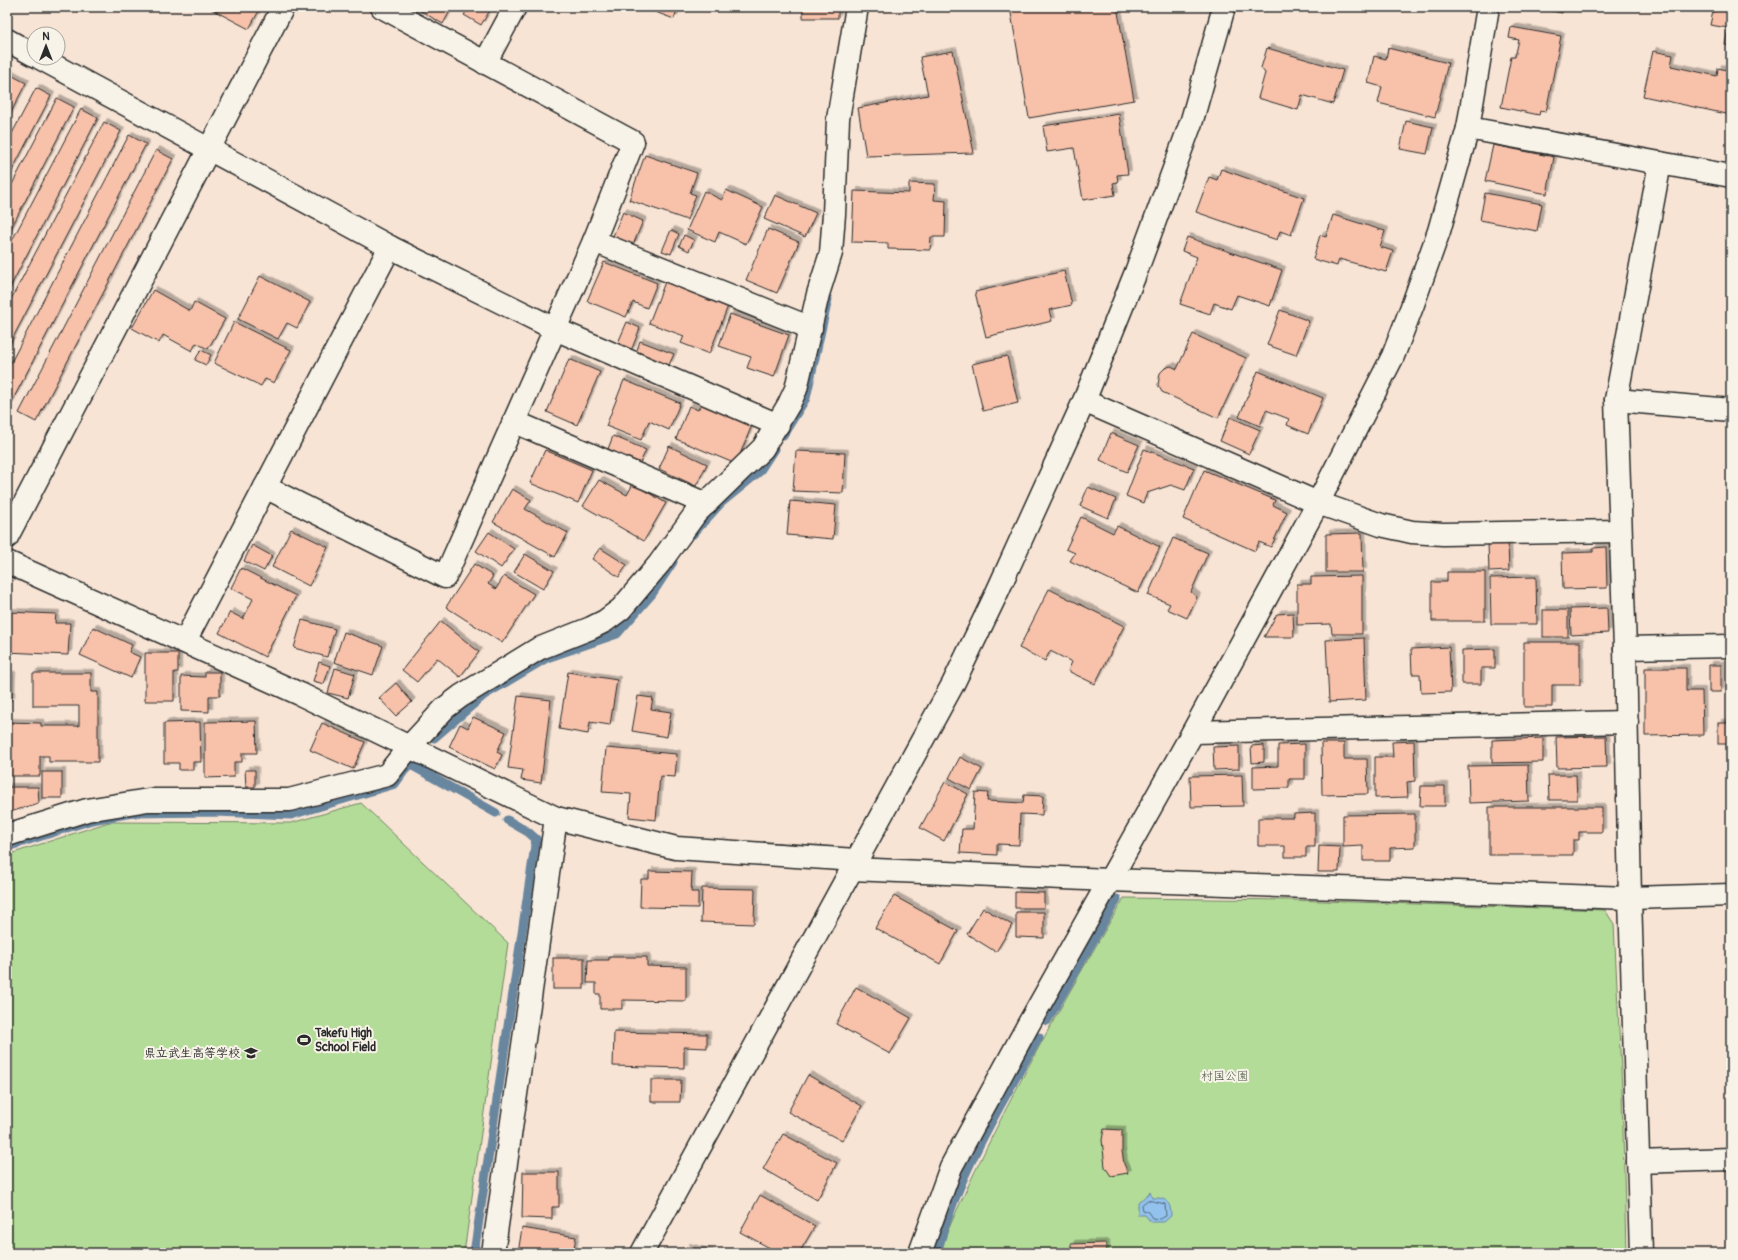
<svg xmlns="http://www.w3.org/2000/svg" width="1738" height="1260" viewBox="0 0 1738 1260" font-family="Pangolin,'Klee One',sans-serif">
	<defs>
		<filter id="shadow"><feDropShadow dx="3.5" dy="-3.5" stdDeviation="0" flood-color="#0004"/></filter>
	</defs>
	<rect width="100%" height="100%" fill="#f7e4d5"/>
	<filter id="ink" filterUnits="userSpaceOnUse"><feTurbulence type="fractalNoise" baseFrequency=".025" numOctaves="2"/><feDisplacementMap in="SourceGraphic" scale="8" xChannelSelector="R" yChannelSelector="G"/><feConvolveMatrix kernelMatrix="1 2 1 2 8 2 1 2 1" color-interpolation-filters="sRGB"/></filter>
	<g filter="url(#ink)">
		<g fill="#b4dc99" stroke="#708462">
			<path d="M361,803L508,943L464,1253H7V855L109,822L291,823Z"/>
			<path d="M1124,898L1290,900L1605,910L1614,924L1622,1091L1626,1253H941L945,1237C996,1120 1059,1008 1124,898Z"/>
		</g>
		<path fill="#92c2ed" stroke="#69869f" d="M1150,1192L1152,1198C1166,1197 1171,1202 1171,1216L1164,1222H1151L1145,1215H1138V1203Z"/>
		<g fill="none" stroke-linecap="round" stroke-linejoin="round">
			<path stroke="#546779" stroke-width="1" d="M1148,1200L1165,1204L1166,1216L1160,1219L1152,1218L1148,1212L1143,1210L1142,1205Z"/>
			<g stroke="#69869f" stroke-width="9">
				<path d="M783,435L806,398L828,299"/>
				<path d="M692,535L721,503L759,472L774,449"/>
				<path d="M434,738L483,696L547,658L617,634L652,594L673,562"/>
				<path d="M7,847L92,820L133,813L215,812L291,815L395,784L405,770L411,765L496,813"/>
				<path d="M1047,1021L1117,899"/>
				<path d="M938,1249C959,1172 1000,1106 1039,1037"/>
				<path d="M474,1253L536,839L528,832L507,820"/>
			</g>
		</g>
		<g fill="#f7c1aa" stroke="#2b2b2b" filter="url(#shadow)">
			<path d="M212,7H261L249,29L211,9Z"/>
			<path d="M414,7H452L443,24Z"/>
			<path d="M469,7H492L481,25L464,15Z"/>
			<path d="M642,7H678L674,19Z"/>
			<rect x="803" y="7" width="35" height="11"/>
			<path d="M1010,7H1117L1134,100L1029,118Z"/>
			<path d="M1531,7H1563L1562,13Z"/>
			<path d="M1714,7H1731V46L1725,45L1728,28L1710,25Z"/>
			<path d="M1511,27L1561,36L1546,112L1540,111L1539,115L1501,107L1511,57H1515L1519,40L1509,38Z"/>
			<path d="M1267,48L1343,70L1333,104L1302,95L1298,110L1258,98L1265,73L1261,68Z"/>
			<path d="M1388,48L1448,63L1435,117L1378,103L1382,87L1368,83L1374,56L1386,59Z"/>
			<path d="M953,51L974,153L866,156L858,108L928,95L920,57Z"/>
			<path d="M1653,51L1673,55L1671,66L1717,76L1718,68L1731,71V115L1643,96Z"/>
			<path d="M11,75L26,83L7,120V83Z"/>
			<path d="M36,88L51,96L7,180V143Z"/>
			<path d="M57,98L74,107L7,236V194Z"/>
			<path d="M81,109L98,118L7,293V250Z"/>
			<path d="M1119,114L1128,174L1117,175L1118,182L1113,183L1115,195L1083,200L1074,148L1047,152L1043,126Z"/>
			<path d="M1406,121L1433,127L1427,154L1400,149Z"/>
			<path d="M104,122L121,131L7,349V307Z"/>
			<path d="M129,135L146,144L9,407L7,406V370Z"/>
			<path d="M1493,145L1554,157L1547,194L1485,181Z"/>
			<path d="M156,150L173,159L36,422L19,413Z"/>
			<path d="M645,155L697,173L690,193L696,195L687,220L629,200Z"/>
			<path d="M1221,169L1304,198L1291,235L1280,231L1277,240L1196,212L1209,177L1217,180Z"/>
			<path d="M909,183L935,184L934,200L946,201L945,237H931L930,250L888,249V243L852,242L854,191L909,193Z"/>
			<path d="M726,190L763,207L746,244L719,232L715,242L687,230L704,191L722,200Z"/>
			<path d="M1485,193L1542,204L1537,231L1480,220Z"/>
			<path d="M775,195L816,213L805,237L764,219Z"/>
			<path d="M623,212L643,221L633,245L613,236Z"/>
			<path d="M1333,215L1385,231L1380,247L1393,251L1386,272L1339,259L1337,266L1313,259L1320,235L1326,237Z"/>
			<path d="M768,229L799,242L777,293L746,280Z"/>
			<path d="M671,230L679,234L671,254L662,251Z"/>
			<path d="M684,235L694,240L689,251L679,246Z"/>
			<path d="M1187,237L1282,270L1270,306L1237,295L1231,309L1214,303L1210,314L1180,304L1197,257L1182,251Z"/>
			<path d="M604,262L657,283L647,308L633,302L626,317L587,301Z"/>
			<path d="M1064,271L1072,305L1049,310L1052,321L986,337L975,292Z"/>
			<path d="M260,276L310,302L297,328L287,323L278,339L238,319Z"/>
			<path d="M665,282L728,306L709,354L681,343L684,336L649,323Z"/>
			<path d="M153,290L190,311L194,302L225,319L208,349L196,343L192,351L163,335L159,343L132,328Z"/>
			<path d="M1280,310L1309,321L1296,355L1267,345Z"/>
			<path d="M730,314L789,335L774,377L747,368L751,357L719,346Z"/>
			<path d="M234,322L291,350L274,383L265,379L261,386L214,363Z"/>
			<path d="M627,322L640,328L631,351L617,345Z"/>
			<path d="M1193,334L1246,358L1218,418L1162,392L1158,385L1160,373L1165,368L1171,366L1177,369Z"/>
			<path d="M640,341L674,354L669,365L636,353Z"/>
			<path d="M201,350L211,355L206,365L195,360Z"/>
			<path d="M1007,356L1018,403L983,411L972,364Z"/>
			<path d="M569,359L600,372L577,425L547,412Z"/>
			<path d="M1258,371L1323,398L1308,434L1287,425L1289,419L1266,410L1260,426L1239,417Z"/>
			<path d="M624,380L680,403L669,430L649,421L641,440L606,426Z"/>
			<path d="M701,404L752,425L736,464L676,439L689,406L698,410Z"/>
			<path d="M1230,417L1260,430L1249,454L1220,441Z"/>
			<path d="M1111,433L1139,445L1127,472L1100,460Z"/>
			<path d="M613,436L646,450L640,463L608,449Z"/>
			<path d="M669,446L707,464L696,486L659,469Z"/>
			<path d="M1144,449L1194,468L1185,490L1171,485L1147,493L1143,503L1126,496Z"/>
			<path d="M545,450L592,470L578,503L530,483Z"/>
			<path d="M796,451L845,453L843,493L793,491Z"/>
			<path d="M1204,470L1275,500L1273,505L1287,512L1271,547L1259,542L1255,551L1183,519Z"/>
			<path d="M599,480L627,495L633,484L666,503L644,541L583,506Z"/>
			<path d="M1088,487L1116,499L1108,518L1080,506Z"/>
			<path d="M512,489L531,500L525,509L568,533L555,557L493,522Z"/>
			<path d="M790,501L836,505L833,539L787,535Z"/>
			<path d="M1081,517L1113,533L1117,526L1160,547L1138,593L1070,561L1075,553L1066,549Z"/>
			<path d="M291,529L328,547L309,586L272,567Z"/>
			<path d="M489,532L514,549L501,568L476,551Z"/>
			<path d="M1362,533L1363,572H1326V534Z"/>
			<path d="M1173,538L1208,553L1191,592L1197,597L1187,618L1167,609L1170,604L1148,595Z"/>
			<path d="M1508,542L1509,571L1489,572L1488,543Z"/>
			<path d="M252,545L272,556L264,571L244,561Z"/>
			<path d="M1606,547L1607,588L1563,589L1562,553L1593,552V548Z"/>
			<path d="M600,548L627,565L619,577L592,559Z"/>
			<path d="M525,554L554,571L543,589L514,572Z"/>
			<path d="M474,564L493,576L488,584L496,589L504,576L534,594L502,643L446,607Z"/>
			<path d="M241,568L296,596L265,657L219,633L230,612L243,619L253,599L231,588Z"/>
			<path d="M1447,572H1485V621H1432V582H1447Z"/>
			<path d="M1362,576V634H1332L1331,624L1297,625V584H1311V577Z"/>
			<path d="M1536,577L1537,624H1491L1490,578Z"/>
			<path d="M1049,589L1124,626L1095,684L1068,671L1072,662L1050,651L1045,661L1019,648Z"/>
			<path d="M1607,608L1608,633L1571,635L1570,609Z"/>
			<rect x="1543" y="610" width="25" height="27"/>
			<path d="M7,612L56,614L55,623H70L68,655L7,652Z"/>
			<path d="M1293,613L1294,637H1264L1277,614Z"/>
			<path d="M302,620L335,629L327,657L294,648Z"/>
			<path d="M441,621L479,652L460,677L437,658L417,682L402,670Z"/>
			<path d="M93,627L132,645L129,652L140,657L131,678L80,655Z"/>
			<path d="M344,632L383,646L373,675L334,662Z"/>
			<path d="M1364,638L1366,700L1329,702L1326,640Z"/>
			<path d="M1524,642H1580V685H1552V707H1524Z"/>
			<path d="M1449,647L1451,692L1421,693L1420,674H1412L1411,649Z"/>
			<path d="M1495,649V668H1481V684H1462V650Z"/>
			<path d="M145,653H178V672H174V701H145Z"/>
			<path d="M319,662L330,666L324,684L313,681Z"/>
			<rect x="1709" y="665" width="12" height="27"/>
			<path d="M335,668L355,674L348,698L328,693Z"/>
			<path d="M1645,668H1686V691H1702L1703,735L1645,736Z"/>
			<path d="M205,672H220V696H209V712L181,711V676L205,677Z"/>
			<path d="M568,672L617,680L610,725L590,722L588,734L559,729Z"/>
			<path d="M33,673H91V692H98V762H49V756H40V776H7V722L41,723V726H79V706H33Z"/>
			<path d="M7,675H12L11,701L7,700Z"/>
			<path d="M396,683L412,702L396,716L379,698Z"/>
			<path d="M518,696L551,700L541,783L521,780L523,770L508,768Z"/>
			<path d="M638,696L653,698L651,709L671,712L667,737L632,731Z"/>
			<path d="M473,717L506,732L497,752L502,755L495,769L449,747L460,724L468,728Z"/>
			<path d="M256,721L257,753H242V762H234V777L205,778V722Z"/>
			<path d="M200,722L201,762H193V770H179V763H164V723Z"/>
			<path d="M322,723L365,742L353,769L310,750Z"/>
			<rect x="1718" y="723" width="13" height="21"/>
			<path d="M1606,736L1607,767L1557,768L1556,737Z"/>
			<path d="M1543,738V762L1492,763V740Z"/>
			<path d="M1414,741L1415,781L1407,782L1408,797L1375,798V757H1393L1392,742Z"/>
			<path d="M1321,743H1344V759H1367L1368,794L1322,795Z"/>
			<path d="M1305,744V779H1289V788L1253,789V767L1278,766V745Z"/>
			<path d="M1264,745V762L1252,763L1251,746Z"/>
			<path d="M1239,746V769L1214,770L1213,747Z"/>
			<path d="M606,748L677,754L675,777L660,776L656,820L629,817L631,794L602,792Z"/>
			<path d="M960,757L982,769L971,790L949,778Z"/>
			<path d="M1528,765L1529,801L1469,803L1468,766Z"/>
			<path d="M245,770H255V787H246Z"/>
			<rect x="42" y="772" width="20" height="26"/>
			<path d="M1242,775L1243,806L1191,807L1190,776Z"/>
			<path d="M1548,775H1576L1577,800H1549Z"/>
			<path d="M945,782L968,794L944,841L920,828Z"/>
			<path d="M1421,786H1445V806H1420Z"/>
			<path d="M7,787H38L39,803L7,813Z"/>
			<path d="M975,792L988,793L987,801L1023,803L1024,795L1043,796L1042,815L1020,814L1019,845L997,844V855L960,853L962,829H973Z"/>
			<path d="M1489,807H1602V832H1579V840H1573V855H1489Z"/>
			<path d="M1315,813V847H1306V857H1285V846H1258V818H1294V814Z"/>
			<path d="M1415,814V847L1390,848V861H1363V846L1343,847V815Z"/>
			<path d="M1319,846L1340,847L1339,872H1318Z"/>
			<path d="M649,871L692,872L691,892H698V908L640,907L641,879H649Z"/>
			<path d="M702,888L755,889L754,924L701,922Z"/>
			<path d="M1015,892L1044,893V908H1015Z"/>
			<path d="M894,896L958,931L940,964L875,928Z"/>
			<path d="M983,908L1012,925L996,952L967,934Z"/>
			<path d="M1016,912H1044V938L1016,937Z"/>
			<path d="M609,957H647V966L686,967V1001L622,1000V1009H600V994H596V983H587L588,960H609Z"/>
			<rect x="553" y="958" width="31" height="31"/>
			<path d="M856,987L911,1018L890,1054L836,1024Z"/>
			<path d="M614,1032L707,1034V1048L684,1047V1068L613,1066Z"/>
			<path d="M808,1075L862,1106L842,1141L788,1112Z"/>
			<path d="M651,1080H681L680,1102H651Z"/>
			<path d="M1104,1129L1122,1130V1151L1124,1164L1128,1173L1111,1176L1105,1167L1102,1140Z"/>
			<path d="M783,1134L837,1163L817,1200L763,1169Z"/>
			<path d="M523,1172H559V1207H552V1219L522,1218Z"/>
			<path d="M760,1195L815,1226L799,1253H779L740,1232Z"/>
			<path d="M522,1228L576,1237L573,1253H518Z"/>
			<path d="M1106,1243V1253H1071V1244Z"/>
			<path d="M686,1247L710,1253H685Z"/>
		</g>
		<g fill="none" stroke-linecap="round" stroke-linejoin="round">
			<g stroke="#2b2b2b" stroke-width="25">
				<g id="minor">
					<path d="M7,40L34,55"/>
					<path d="M40,58L390,247L555,329L778,425"/>
					<path d="M485,63L515,7"/>
					<path d="M1468,128L1731,176"/>
					<path d="M594,241L811,328"/>
					<path d="M1616,400L1731,410"/>
					<path d="M1084,401L1318,503L1381,525L1412,532L1443,534L1620,531"/>
					<path d="M515,422L706,504"/>
					<path d="M265,487L445,577L594,241L633,142L382,7"/>
					<path d="M7,537L283,7"/>
					<path d="M7,562L300,694L556,818L676,848L856,860"/>
					<path d="M185,641L390,247"/>
					<path d="M1625,648L1731,646"/>
					<path d="M1193,732L1627,722"/>
					<path d="M7,835L87,810L148,800H289L387,775L409,747L445,708L461,696L538,649L591,628L605,621L621,609L659,564L696,513L763,448L789,404L796,389L818,294L831,253L834,214L838,119L857,7"/>
					<path d="M851,869L1109,880L1630,898L1731,895"/>
					<path d="M1638,1162L1731,1159"/>
					<path d="M493,1253L556,818"/>
					<path d="M920,1253L951,1167L1027,1027L1193,732L1318,503L1393,356L1413,304L1439,231L1468,128L1488,7"/>
					<path d="M1641,1253L1630,898L1625,648L1616,400L1660,163"/>
				</g>
			</g>
			<g stroke="#2b2b2b" stroke-width="25">
				<path id="tertiary" d="M642,1253L953,684L994,599L1084,401L1136,272L1192,120L1224,7"/>
			</g>
			<use href="#minor" stroke="#f7f3e8" stroke-width="22"/>
			<use href="#tertiary" stroke="#f7f3e8" stroke-width="22"/>
		</g>
	</g>
	<defs>
		<g id="stadium-bare" transform="scale(1.08)"><path d="M0-5a6.5 5 0 1 0 0 10a6.5 5 0 1 0 0-10ZM-3.5-1.8h7v3.6h-7Z" fill="#2b2b2b" stroke="#f7f3e8" stroke-width="2.5" paint-order="stroke"/></g>
		<g id="school-bare" transform="scale(1.08)"><path d="M0-5L7-2L0 1L-7-2ZM-4 1L0 2.5L4 1V4Q0 6-4 4Z" fill="#2b2b2b" stroke="#f7f3e8" stroke-width="2.5" paint-order="stroke"/></g>
	</defs>
	<g fill-rule="evenodd">
		<use href="#stadium-bare" x="304" y="1040"/>
		<use href="#school-bare" x="251" y="1053"/>
	</g>
	<g text-anchor="middle" stroke-width="4" stroke-linejoin="round" paint-order="stroke">
		<g font-size="12" font-weight="bold" fill="#2b2b2b" stroke="#f7f3e8" text-anchor="start">
			<text x="315" y="1037">Takefu High<tspan x="315" dy="14">School Field</tspan></text>
			<text x="240" y="1057" text-anchor="end">県立武生高等学校</text>
		</g>
		<g font-size="12" fill="#4d5746" stroke="#f7f3e8">
			<text x="1225" y="1080">村国公園</text>
		</g>
	</g>
	<rect width="1738" height="1260" fill="none" stroke="#f7f3e8" stroke-width="24"/>
	<rect x="12" y="12" width="1714" height="1236" fill="none" stroke="#2b2b2b" stroke-width="1.5" filter="url(#ink)"/>
	<g transform="translate(46 46)"><circle r="19" fill="#f7f3e8" stroke="#a5a39c"/>
	<path d="M0-3L7 15L0 10L-7 15Z" fill="#2b2b2b"/>
	<text y="-6" font-size="11" font-weight="bold" text-anchor="middle" fill="#2b2b2b">N</text>
	</g>
</svg>
